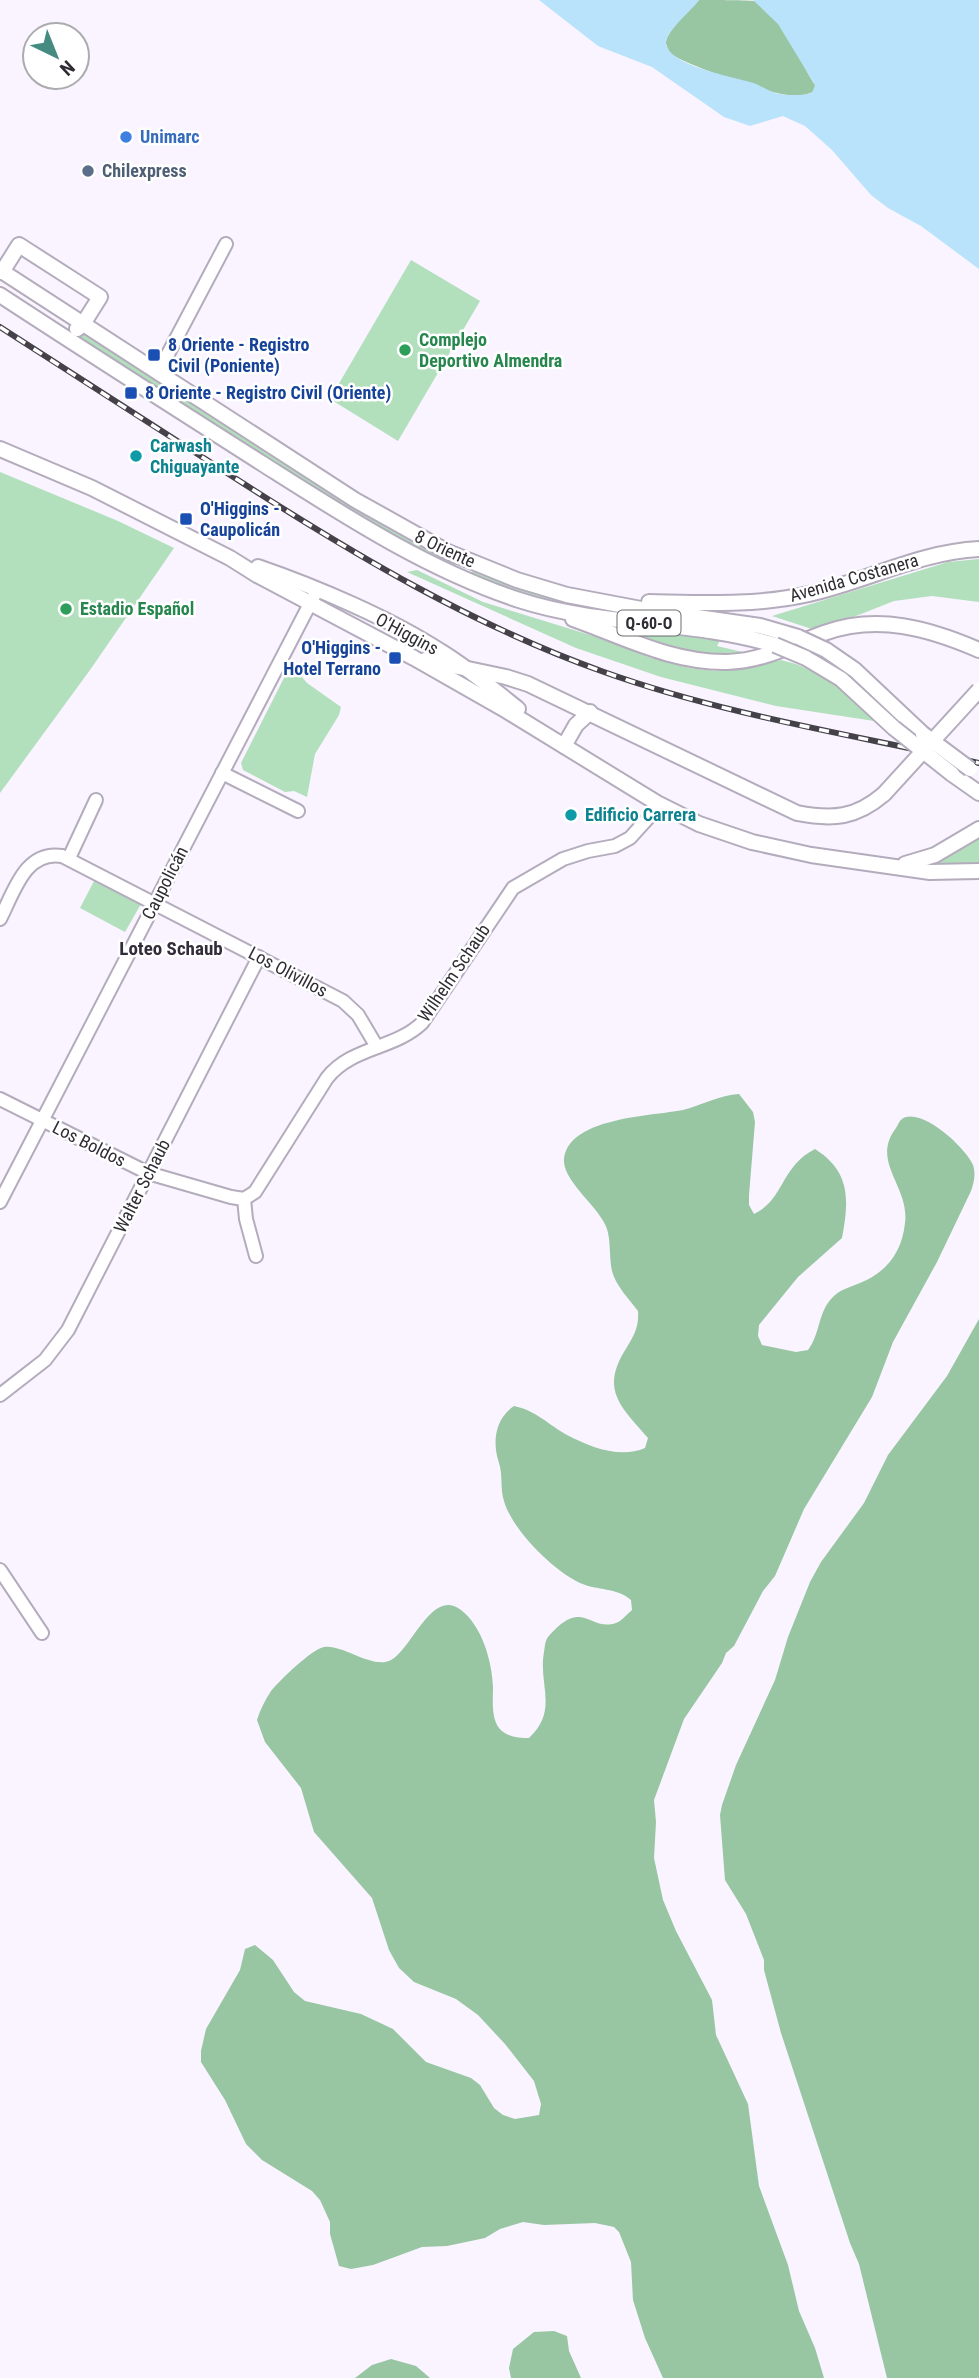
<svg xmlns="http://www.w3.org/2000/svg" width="979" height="2378" viewBox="0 0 979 2378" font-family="'Roboto Condensed',sans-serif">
	<rect width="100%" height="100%" fill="#f9f4ff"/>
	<g fill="#b2dfbc">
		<path d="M411,260L480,301L398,441L330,399Z"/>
		<path d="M84,333L298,472L456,564L452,569L358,517L80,338Z"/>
		<path d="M0,472L118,521L174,548L90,670L0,793Z"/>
		<path d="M979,559V602L932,596L894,601L818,631L772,616L948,562Z"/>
		<path d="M417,570L483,602L603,639L648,657L690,668L715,671L781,660L796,664L839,683L874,721L776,706L661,677L576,648L407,572Z"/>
		<path d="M476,571L506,582L605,608C556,606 512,590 466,573Z"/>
		<path d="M619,628L721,638L717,646L747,653L717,655L681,652Z"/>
		<path d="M291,664L307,683L341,707L339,715L315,754L307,797L294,791L285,792L243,770L241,763Z"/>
		<path d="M979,834V865L928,866L925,863Z"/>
		<path d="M94,881L141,904L125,932L80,908Z"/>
	</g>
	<g fill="#98c5a2">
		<path d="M699,0C712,0 743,0 754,1C780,12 800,62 815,85V91C804,97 789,96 777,93C761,90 680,63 670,53C669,51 666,45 666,43C666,31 691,10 699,0Z"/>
		<path d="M739,1094L753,1112L755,1122L749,1195V1205L754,1214C785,1199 780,1167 815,1149C851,1172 849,1200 842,1238L798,1277L759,1325L758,1336L762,1345L796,1352L808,1350C820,1335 818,1312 832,1298C839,1290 850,1287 860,1283C887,1272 902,1252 905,1223C910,1186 870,1162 896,1128C898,1125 899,1121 902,1119C921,1106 966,1148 973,1165C976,1174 974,1183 971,1191L937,1262L893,1342L872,1397L804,1509L775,1576L763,1591L734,1646L726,1653L722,1663L684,1719L654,1800L656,1822L654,1858L663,1900L676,1931L712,2000L716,2035L748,2104L759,2186L788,2265L799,2311L815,2348L824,2378H663L645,2338L633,2300L631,2262L619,2232L614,2227L595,2223L544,2225L523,2222L500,2229L485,2238L447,2246L422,2247L373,2265L351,2269L339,2266L330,2234V2222L320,2200L312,2191L262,2160L246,2144L225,2100L201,2062V2051L206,2029L240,1970L245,1949L255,1945L273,1960L294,1992L305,2001L361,2014L393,2029L426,2062L471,2078L480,2085L494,2108L503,2115L515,2119L539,2115L541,2104L534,2081L505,2044L478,2015L456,1999L414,1982L399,1968L389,1950L372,1898L314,1832L301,1788L265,1742L257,1720C260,1710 265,1700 271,1691C279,1681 312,1649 324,1647C343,1644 373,1670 391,1660C412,1649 432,1587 461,1610C482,1626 492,1661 493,1687C493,1699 491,1718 499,1728C506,1737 519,1738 529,1738C559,1710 538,1685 544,1652C545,1646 545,1641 548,1637C583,1596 589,1632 616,1623C622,1621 627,1614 632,1610L631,1600C616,1587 598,1591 580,1583C554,1571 512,1530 504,1501C500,1489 503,1475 499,1463C492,1442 495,1419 514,1406C535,1410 549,1425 567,1435C590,1447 620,1459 645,1448L648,1438C619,1405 600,1389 627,1347C635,1334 639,1326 638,1311C629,1299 616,1286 612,1271C609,1257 611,1242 607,1229C601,1209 565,1183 564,1162C564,1117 654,1116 683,1110C702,1105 720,1095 739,1094Z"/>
		<path d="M979,1319V2378H887L859,2264L850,2243L781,2033L764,1970V1960L746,1914L725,1880L720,1815L722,1805L736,1765L775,1680L788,1637L810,1582L821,1562L864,1503L888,1455L947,1376Z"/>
		<path d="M554,2331L567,2336L569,2351L581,2378H511L509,2368L513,2349L534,2332Z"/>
		<path d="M391,2359L416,2366L430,2378H355L372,2365Z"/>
	</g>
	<path fill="#b8e3fa" d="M539,0H699C691,11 667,30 666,42C665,65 734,77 750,82C759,84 766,90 775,93C787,96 801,96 812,93L815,85L778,24L753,0H979V269L921,226L888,208L871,195L832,150L805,126L783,116L750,126L724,117L652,67L598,46Z"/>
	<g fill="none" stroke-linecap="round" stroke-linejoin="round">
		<g stroke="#b4acbd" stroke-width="16">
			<g id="minor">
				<path d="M158,373L226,244"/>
				<path d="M222,773L298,811"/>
				<path d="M69,858L96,800"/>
				<path d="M0,919C14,892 25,850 62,856L343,1001L358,1015L377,1047"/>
				<path d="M0,1099L148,1173L231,1197L244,1199"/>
				<path d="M244,1199L255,1192L327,1078C351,1047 395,1049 422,1023L513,888L563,859L588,851L615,846L630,838L649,817L657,803"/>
				<path d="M244,1199L246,1219L256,1256"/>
				<path d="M0,1202L314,596"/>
				<path d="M0,1395L45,1360L68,1330L259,957"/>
				<path d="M0,1570L42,1633"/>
			</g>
		</g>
		<g stroke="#b4acbd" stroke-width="18">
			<g id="major">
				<path d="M0,270L355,500L448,552L517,580L567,595L641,609L760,626L798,637"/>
				<path d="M2,272L19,245L100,297L83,324L77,329"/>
				<path d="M0,295C87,352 175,408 263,464C345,516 426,569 519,600C602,627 692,620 775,645"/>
				<path d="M0,449L92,488L230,558L257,575L414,658L507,711L657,803L699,824L752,842L811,855L930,872L979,871"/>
				<path d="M258,567C316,587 389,618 440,651C468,668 493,689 518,709"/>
				<path d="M649,602C703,603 756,606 809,594C867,581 919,552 979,549"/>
				<path d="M573,619C624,637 672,663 727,662C763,661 791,645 824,633C878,614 928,628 979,650"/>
				<path d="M826,650L855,670L923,734"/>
				<path d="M806,658L841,679L894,728"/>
				<path d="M425,660L506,677L528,684L797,813C833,820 856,818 884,794"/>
				<path d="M564,746L576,725L590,712"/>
				<path d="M952,774L979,793"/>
				<path d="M905,864L935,855L979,829"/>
			</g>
		</g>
		<use href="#minor" stroke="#fff" stroke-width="12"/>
		<use href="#major" stroke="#fff" stroke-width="14"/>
		<g stroke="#444148" stroke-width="6">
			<path id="rail" d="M0,327C79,378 158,429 238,480C355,555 472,625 604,672C725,715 854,735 979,763"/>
		</g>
		<use href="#rail" stroke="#fff" stroke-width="3.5" stroke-dasharray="10" stroke-linecap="butt"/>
		<g stroke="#b4acbd" stroke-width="18" stroke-linecap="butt">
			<g id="major-bridge">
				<path d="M798,637L826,650"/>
				<path d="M775,645L806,658"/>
				<path d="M894,728L952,774"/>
				<path d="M923,734L970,769"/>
				<path d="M884,794L979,690"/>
			</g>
		</g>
		<use href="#major-bridge" stroke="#fff" stroke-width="14"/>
	</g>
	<circle fill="#3f7fe0" stroke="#fff" stroke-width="2.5" cx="126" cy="137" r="7"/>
	<circle fill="#5c6f8a" stroke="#fff" stroke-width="2.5" cx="88" cy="171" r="7"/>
	<g fill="#2e9e5b" stroke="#fff" stroke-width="2.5">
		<circle cx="405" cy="350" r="7"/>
		<circle cx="66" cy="609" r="7"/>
	</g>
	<g fill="#1a4fb4" stroke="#fff" stroke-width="2.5">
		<rect x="147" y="348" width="14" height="14" rx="3.5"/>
		<rect x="124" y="386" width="14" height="14" rx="3.5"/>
		<rect x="179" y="512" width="14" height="14" rx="3.5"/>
		<rect x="388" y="651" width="14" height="14" rx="3.5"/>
	</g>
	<g fill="#0f9aa8" stroke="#fff" stroke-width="2.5">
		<circle cx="136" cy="456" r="7"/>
		<circle cx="571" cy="815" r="7"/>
	</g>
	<g text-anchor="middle" stroke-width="5" stroke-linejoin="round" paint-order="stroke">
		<rect fill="#fff" stroke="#6d6b70" stroke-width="2" x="617.5" y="610.5" width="63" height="25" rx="5"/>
		<g font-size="16" font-weight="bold" fill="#2f2c33">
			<text x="649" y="629">Q-60-O</text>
		</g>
		<g font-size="18" font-weight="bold" fill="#366cbe" stroke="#fff" text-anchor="start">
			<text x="140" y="143">Unimarc</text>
		</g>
		<g font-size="18" font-weight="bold" fill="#4e5e75" stroke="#fff" text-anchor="start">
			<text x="102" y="177">Chilexpress</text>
		</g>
		<g font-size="18" font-weight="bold" fill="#27864d" stroke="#fff" text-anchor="start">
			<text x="419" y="346">Complejo<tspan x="419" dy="21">Deportivo Almendra</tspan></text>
			<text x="80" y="615">Estadio Español</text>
		</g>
		<g font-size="18" font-weight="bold" fill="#164399" stroke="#fff" text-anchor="start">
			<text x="168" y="351">8 Oriente - Registro<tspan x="168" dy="21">Civil (Poniente)</tspan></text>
			<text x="145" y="399">8 Oriente - Registro Civil (Oriente)</text>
			<text x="200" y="515">O'Higgins -<tspan x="200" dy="21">Caupolicán</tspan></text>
			<text x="381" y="654" text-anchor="end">O'Higgins -<tspan x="381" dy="21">Hotel Terrano</tspan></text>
		</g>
		<g font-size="18" font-weight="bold" fill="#0d838f" stroke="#fff" text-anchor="start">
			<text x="150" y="452">Carwash<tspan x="150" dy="21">Chiguayante</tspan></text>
			<text x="585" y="821">Edificio Carrera</text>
		</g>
		<g font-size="18" fill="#2f2c33" stroke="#fff">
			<text transform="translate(445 549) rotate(25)" y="6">8 Oriente</text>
			<text transform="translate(854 578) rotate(-16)" y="6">Avenida Costanera</text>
			<text transform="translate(407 634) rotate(28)" y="6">O'Higgins</text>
			<text transform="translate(165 883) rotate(-63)" y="6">Caupolicán</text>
			<text transform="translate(288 972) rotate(28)" y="6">Los Olivillos</text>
			<text transform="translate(454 973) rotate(-56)" y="6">Wilhelm Schaub</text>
			<text transform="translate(89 1144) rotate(27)" y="6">Los Boldos</text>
			<text transform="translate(142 1186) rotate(-63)" y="6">Walter Schaub</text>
		</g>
		<g font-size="19" font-weight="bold" fill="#332c3a" stroke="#fff">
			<text x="171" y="955">Loteo Schaub</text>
		</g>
	</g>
	<g transform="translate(56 56) rotate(137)"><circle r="33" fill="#ffffff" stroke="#acabad" stroke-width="2"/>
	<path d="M0-5L12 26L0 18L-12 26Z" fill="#458b82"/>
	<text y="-10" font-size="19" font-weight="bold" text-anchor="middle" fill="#2f2c33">N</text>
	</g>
</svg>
